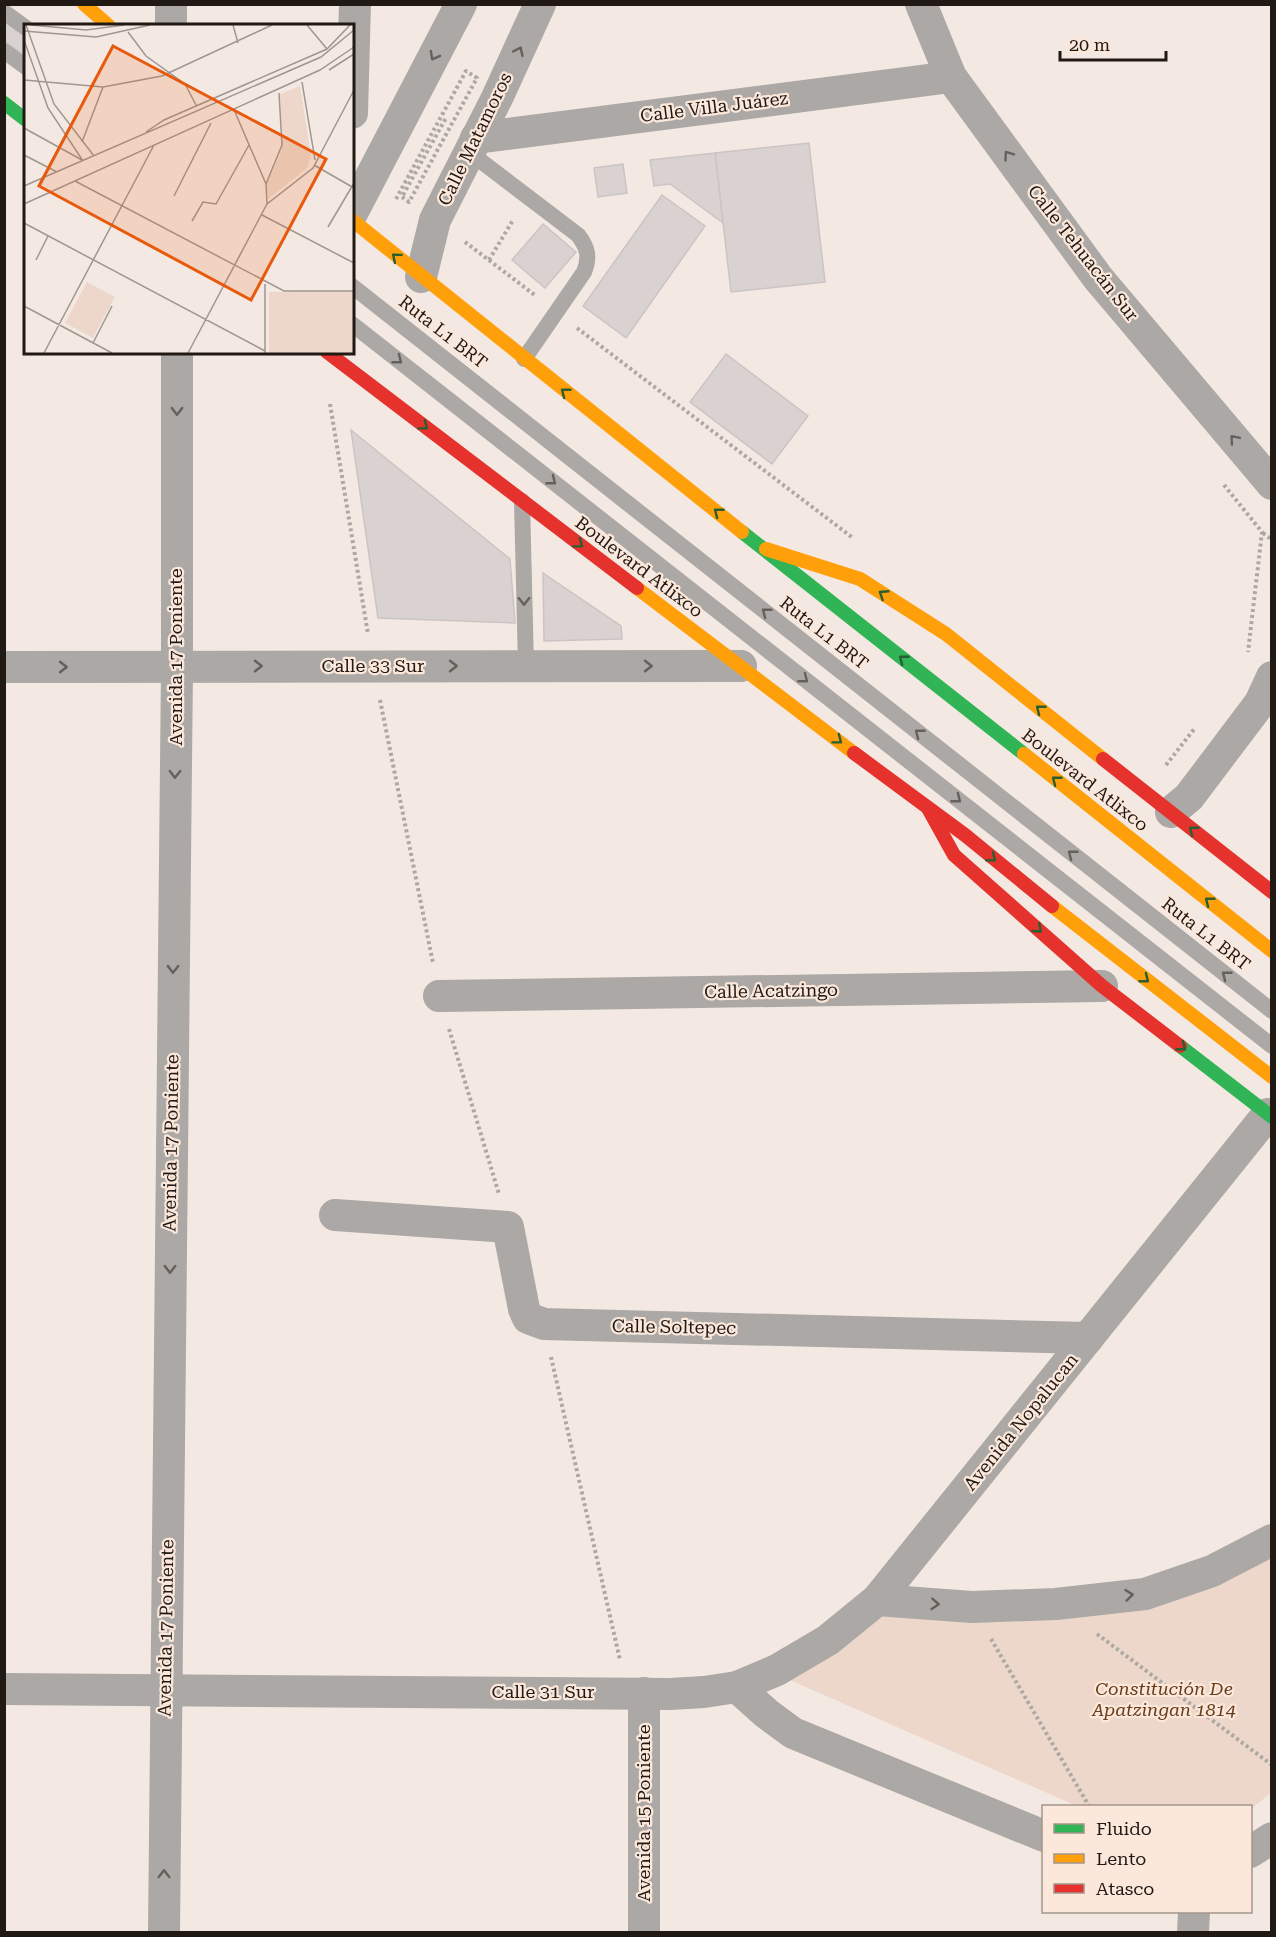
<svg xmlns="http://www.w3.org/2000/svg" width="1276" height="1937" viewBox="0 0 1276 1937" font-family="'Roboto Serif',serif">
	<rect width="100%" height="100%" fill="#f4e9e2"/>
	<path fill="#ecd7ca" d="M1271,1537V1793L1251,1809L1250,1806H1077L776,1674L863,1614L1181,1591Z"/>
	<g fill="#dad2d1" stroke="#ccc4c4" stroke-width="1.5">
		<path d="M4,14L26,31V57L4,41Z"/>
		<path d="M809,143L825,282L731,292L715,153Z"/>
		<path d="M715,153L723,223L670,184L654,186L650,160Z"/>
		<path d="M623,164L627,193L598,197L594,168Z"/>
		<path d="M662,195L705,226L626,338L583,306Z"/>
		<path d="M543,224L576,252L545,288L512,260Z"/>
		<path d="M726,354L808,416L772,464L690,402Z"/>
		<path d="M351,430L510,559L515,623L378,618Z"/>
		<path d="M543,573L621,626L622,639L544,641Z"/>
	</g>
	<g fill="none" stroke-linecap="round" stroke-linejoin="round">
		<g stroke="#ada8a4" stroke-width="4" stroke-dasharray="3 3" stroke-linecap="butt">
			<path d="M403,195L446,118"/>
			<path d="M465,242L536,296"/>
			<path d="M489,260L513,220"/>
			<path d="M577,328L853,538"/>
			<path d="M330,404L368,634"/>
			<path d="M1224,485L1262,532L1248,652"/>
			<path d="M1263,533L1272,540"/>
			<path d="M380,700L433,963"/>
			<path d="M1166,765L1195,728"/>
			<path d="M449,1029L499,1194"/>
			<path d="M551,1357L620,1660"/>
			<path d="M1097,1634L1272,1765"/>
			<path d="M991,1639L1089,1806"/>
		</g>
		<g stroke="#aba8a5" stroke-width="16">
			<path d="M4,12L26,28"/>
			<path d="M4,51L26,67"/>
			<path d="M469,152L578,235C588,248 590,257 584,272L524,359"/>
			<path d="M352,286L1272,1011"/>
			<path d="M352,324L1272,1046"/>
			<path d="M522,501L526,666"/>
		</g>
		<g stroke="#aba8a5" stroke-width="32">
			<path d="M171,4V26"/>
			<path d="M921,4L951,77L1098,278L1272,484"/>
			<path d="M352,113L355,4"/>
			<path d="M476,138L951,77"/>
			<path d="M352,213L461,4"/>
			<path d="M421,277L435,220L497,98L540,4"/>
			<path d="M4,667L741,666"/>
			<path d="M1171,812L1189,797L1260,703L1272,677"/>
			<path d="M439,996L1102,986"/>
			<path d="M335,1215L508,1227L524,1309L528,1318L544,1324L1088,1338"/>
			<path d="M877,1600L972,1607L1056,1604L1145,1594L1212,1571L1272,1540"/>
			<path d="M737,1687L777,1670L828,1640L877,1600L1268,1114"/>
			<path d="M4,1689L670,1694L704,1692L737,1687L766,1713L793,1733L1044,1836"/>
			<path d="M644,1693V1932"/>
			<path d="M1250,1852L1272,1838"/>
			<path d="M164,1932L177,667V352"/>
			<path d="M1193,1932L1194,1912"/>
		</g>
		<g stroke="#30b455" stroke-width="14">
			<path d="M4,103L26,120"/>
			<path d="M742,532L1024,754"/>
			<path d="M1180,1046L1272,1117"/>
		</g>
		<g stroke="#ff9f0a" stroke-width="14">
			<path d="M84,4L109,26"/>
			<path d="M352,220L742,532"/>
			<path d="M766,549L860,579L946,634L1103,759"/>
			<path d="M637,588L854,753"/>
			<path d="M1024,754L1272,951"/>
			<path d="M1052,906L1272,1077"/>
		</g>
		<g stroke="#e5322d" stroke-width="14">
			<path d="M327,352L637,588"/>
			<path d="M854,753L965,835L1052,906"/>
			<path d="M1103,759L1272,892"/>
			<path d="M929,810L954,855L1102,986L1180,1046"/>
		</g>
		<path stroke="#ada8a4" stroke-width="4" stroke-dasharray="3 3" stroke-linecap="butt" d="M396,199L466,71L477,78L409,202L402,197"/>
	</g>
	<defs><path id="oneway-chevron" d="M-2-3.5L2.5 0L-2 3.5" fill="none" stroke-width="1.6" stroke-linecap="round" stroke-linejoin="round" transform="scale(1.5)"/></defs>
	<g stroke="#66605c">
		<use href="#oneway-chevron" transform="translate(519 51) rotate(-65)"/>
		<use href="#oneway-chevron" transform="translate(434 56) rotate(118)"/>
		<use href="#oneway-chevron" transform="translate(1008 155) rotate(-126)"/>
		<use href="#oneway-chevron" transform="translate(398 360) rotate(38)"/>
		<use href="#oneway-chevron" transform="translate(177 411) rotate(90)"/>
		<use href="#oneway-chevron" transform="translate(1234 439) rotate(-130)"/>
		<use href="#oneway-chevron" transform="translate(552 481) rotate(38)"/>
		<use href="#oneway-chevron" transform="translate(524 601) rotate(89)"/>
		<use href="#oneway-chevron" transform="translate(766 612) rotate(-142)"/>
		<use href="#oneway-chevron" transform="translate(258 666)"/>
		<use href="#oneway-chevron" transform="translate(453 666)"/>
		<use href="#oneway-chevron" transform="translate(648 666)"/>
		<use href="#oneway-chevron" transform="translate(63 667)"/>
		<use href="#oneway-chevron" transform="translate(804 679) rotate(38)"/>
		<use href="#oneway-chevron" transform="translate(919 733) rotate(-142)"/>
		<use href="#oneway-chevron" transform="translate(175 774) rotate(91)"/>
		<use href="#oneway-chevron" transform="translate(957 799) rotate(38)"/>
		<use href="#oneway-chevron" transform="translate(1072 854) rotate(-142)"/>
		<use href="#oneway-chevron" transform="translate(173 969) rotate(91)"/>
		<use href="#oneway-chevron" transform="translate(1226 975) rotate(-142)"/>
		<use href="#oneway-chevron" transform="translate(170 1269) rotate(91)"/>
		<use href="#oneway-chevron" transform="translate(1129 1595) rotate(-6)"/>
		<use href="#oneway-chevron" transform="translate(935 1604) rotate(4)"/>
		<use href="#oneway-chevron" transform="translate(164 1874) rotate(-90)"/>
	</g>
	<g stroke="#275f31">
		<use href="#oneway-chevron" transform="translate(396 257) rotate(-140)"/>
		<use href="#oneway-chevron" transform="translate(565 392) rotate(-142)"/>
		<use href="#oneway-chevron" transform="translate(424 426) rotate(37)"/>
		<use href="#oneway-chevron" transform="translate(718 512) rotate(-142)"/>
		<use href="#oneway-chevron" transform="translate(579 544) rotate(37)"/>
		<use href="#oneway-chevron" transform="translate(883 594) rotate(-147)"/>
		<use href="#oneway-chevron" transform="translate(903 659) rotate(-142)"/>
		<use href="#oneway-chevron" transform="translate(1040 709) rotate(-142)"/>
		<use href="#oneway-chevron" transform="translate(838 740) rotate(37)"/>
		<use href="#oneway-chevron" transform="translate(1056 780) rotate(-142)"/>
		<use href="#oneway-chevron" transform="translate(1193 830) rotate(-142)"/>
		<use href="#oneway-chevron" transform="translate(992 858) rotate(39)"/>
		<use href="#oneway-chevron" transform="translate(1209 901) rotate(-142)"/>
		<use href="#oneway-chevron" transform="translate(1038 929) rotate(41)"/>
		<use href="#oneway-chevron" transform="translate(1145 979) rotate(38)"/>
		<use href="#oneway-chevron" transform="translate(1182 1047) rotate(38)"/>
	</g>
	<g text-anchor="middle" stroke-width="4.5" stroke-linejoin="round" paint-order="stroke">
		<g font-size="18" fill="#201914" stroke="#fbe8db">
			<text transform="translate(714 107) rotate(-7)" y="6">Calle Villa Juárez</text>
			<text transform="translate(475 139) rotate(-64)" y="6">Calle Matamoros</text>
			<text transform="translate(1083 253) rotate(52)" y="6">Calle Tehuacán Sur</text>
			<text transform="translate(443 332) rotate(38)" y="6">Ruta L1 BRT</text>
			<text transform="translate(639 567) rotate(37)" y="6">Boulevard Atlixco</text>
			<text transform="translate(824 633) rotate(38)" y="6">Ruta L1 BRT</text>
			<text transform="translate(176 657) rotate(-90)" y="6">Avenida 17 Poniente</text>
			<text x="373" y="672">Calle 33 Sur</text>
			<text transform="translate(1085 780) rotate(38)" y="6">Boulevard Atlixco</text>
			<text transform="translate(1206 934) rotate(38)" y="6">Ruta L1 BRT</text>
			<text transform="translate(771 991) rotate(-1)" y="6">Calle Acatzingo</text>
			<text transform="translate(171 1143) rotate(-89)" y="6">Avenida 17 Poniente</text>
			<text transform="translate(674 1327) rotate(1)" y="6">Calle Soltepec</text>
			<text transform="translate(1021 1422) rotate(-51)" y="6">Avenida Nopalucan</text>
			<text transform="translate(166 1628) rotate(-89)" y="6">Avenida 17 Poniente</text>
			<text x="543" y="1698">Calle 31 Sur</text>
			<text transform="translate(644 1813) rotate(-90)" y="6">Avenida 15 Poniente</text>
		</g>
		<g font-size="18" font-style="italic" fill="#683c1b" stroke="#fbe8db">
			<text x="1164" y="1695">Constitución De<tspan x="1164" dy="21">Apatzingan 1814</tspan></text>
		</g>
	</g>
	<g transform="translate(24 24)">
		<rect width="330" height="330" fill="#f4e9e2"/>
		<path d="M276,62L287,132L283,144L244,175L242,162L258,126L256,70ZM63,258L91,273L69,314L41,299ZM330,267V329H245V268Z" fill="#ecd7ca"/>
		<path fill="none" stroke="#9f9690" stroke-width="1.5" d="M2,1L30,80L70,132M7,1L62,6L100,1M209,1L214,19M283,1L303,25M0,7L72,13L126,1M104,8L122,32L161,60L172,81M0,16L24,84L59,137M305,46L330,30M0,56L79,63L138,52L248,1M278,58L291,136M211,88L242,160L243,180M0,104L58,136M122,108L140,96L303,25L326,1M58,118L79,63M0,131L33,148M290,141L330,164M51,157L260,267H330M242,160L258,121L255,69M0,162L297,33L330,6M150,172L187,99M0,180L296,46L330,23M238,191L330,239M168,197L179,178L192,180L225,121M0,199L241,327M304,203L330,159M12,236L24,212M0,282L88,329M69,319L88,282M20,329L130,121M164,329L243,180L289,144L330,66M241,329V260"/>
		<path fill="#e8590c" fill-opacity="0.15" stroke="#e8590c" stroke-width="3" d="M89,22L302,135L227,276L15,162Z"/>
		<rect width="330" height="330" fill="none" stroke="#201914" stroke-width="3"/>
	</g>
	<rect width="1276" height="1937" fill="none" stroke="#201914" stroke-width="12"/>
	<rect x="1042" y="1805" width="210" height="108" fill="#fbe8db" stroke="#a3958b" stroke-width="1.5"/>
	<rect x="1054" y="1824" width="30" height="9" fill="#30b455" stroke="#a3958b" stroke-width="1.5"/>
	<text x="1096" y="1835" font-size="18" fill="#201914">Fluido</text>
	<rect x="1054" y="1854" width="30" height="9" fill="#ff9f0a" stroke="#a3958b" stroke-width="1.5"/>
	<text x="1096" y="1865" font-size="18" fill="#201914">Lento</text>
	<rect x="1054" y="1884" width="30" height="9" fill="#e5322d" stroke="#a3958b" stroke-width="1.5"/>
	<text x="1096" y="1895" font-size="18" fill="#201914">Atasco</text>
	<path d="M1060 51v9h106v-9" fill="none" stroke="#201914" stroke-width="3"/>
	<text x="1069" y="51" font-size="18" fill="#201914" stroke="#fbe8db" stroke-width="4.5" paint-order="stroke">20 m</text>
</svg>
